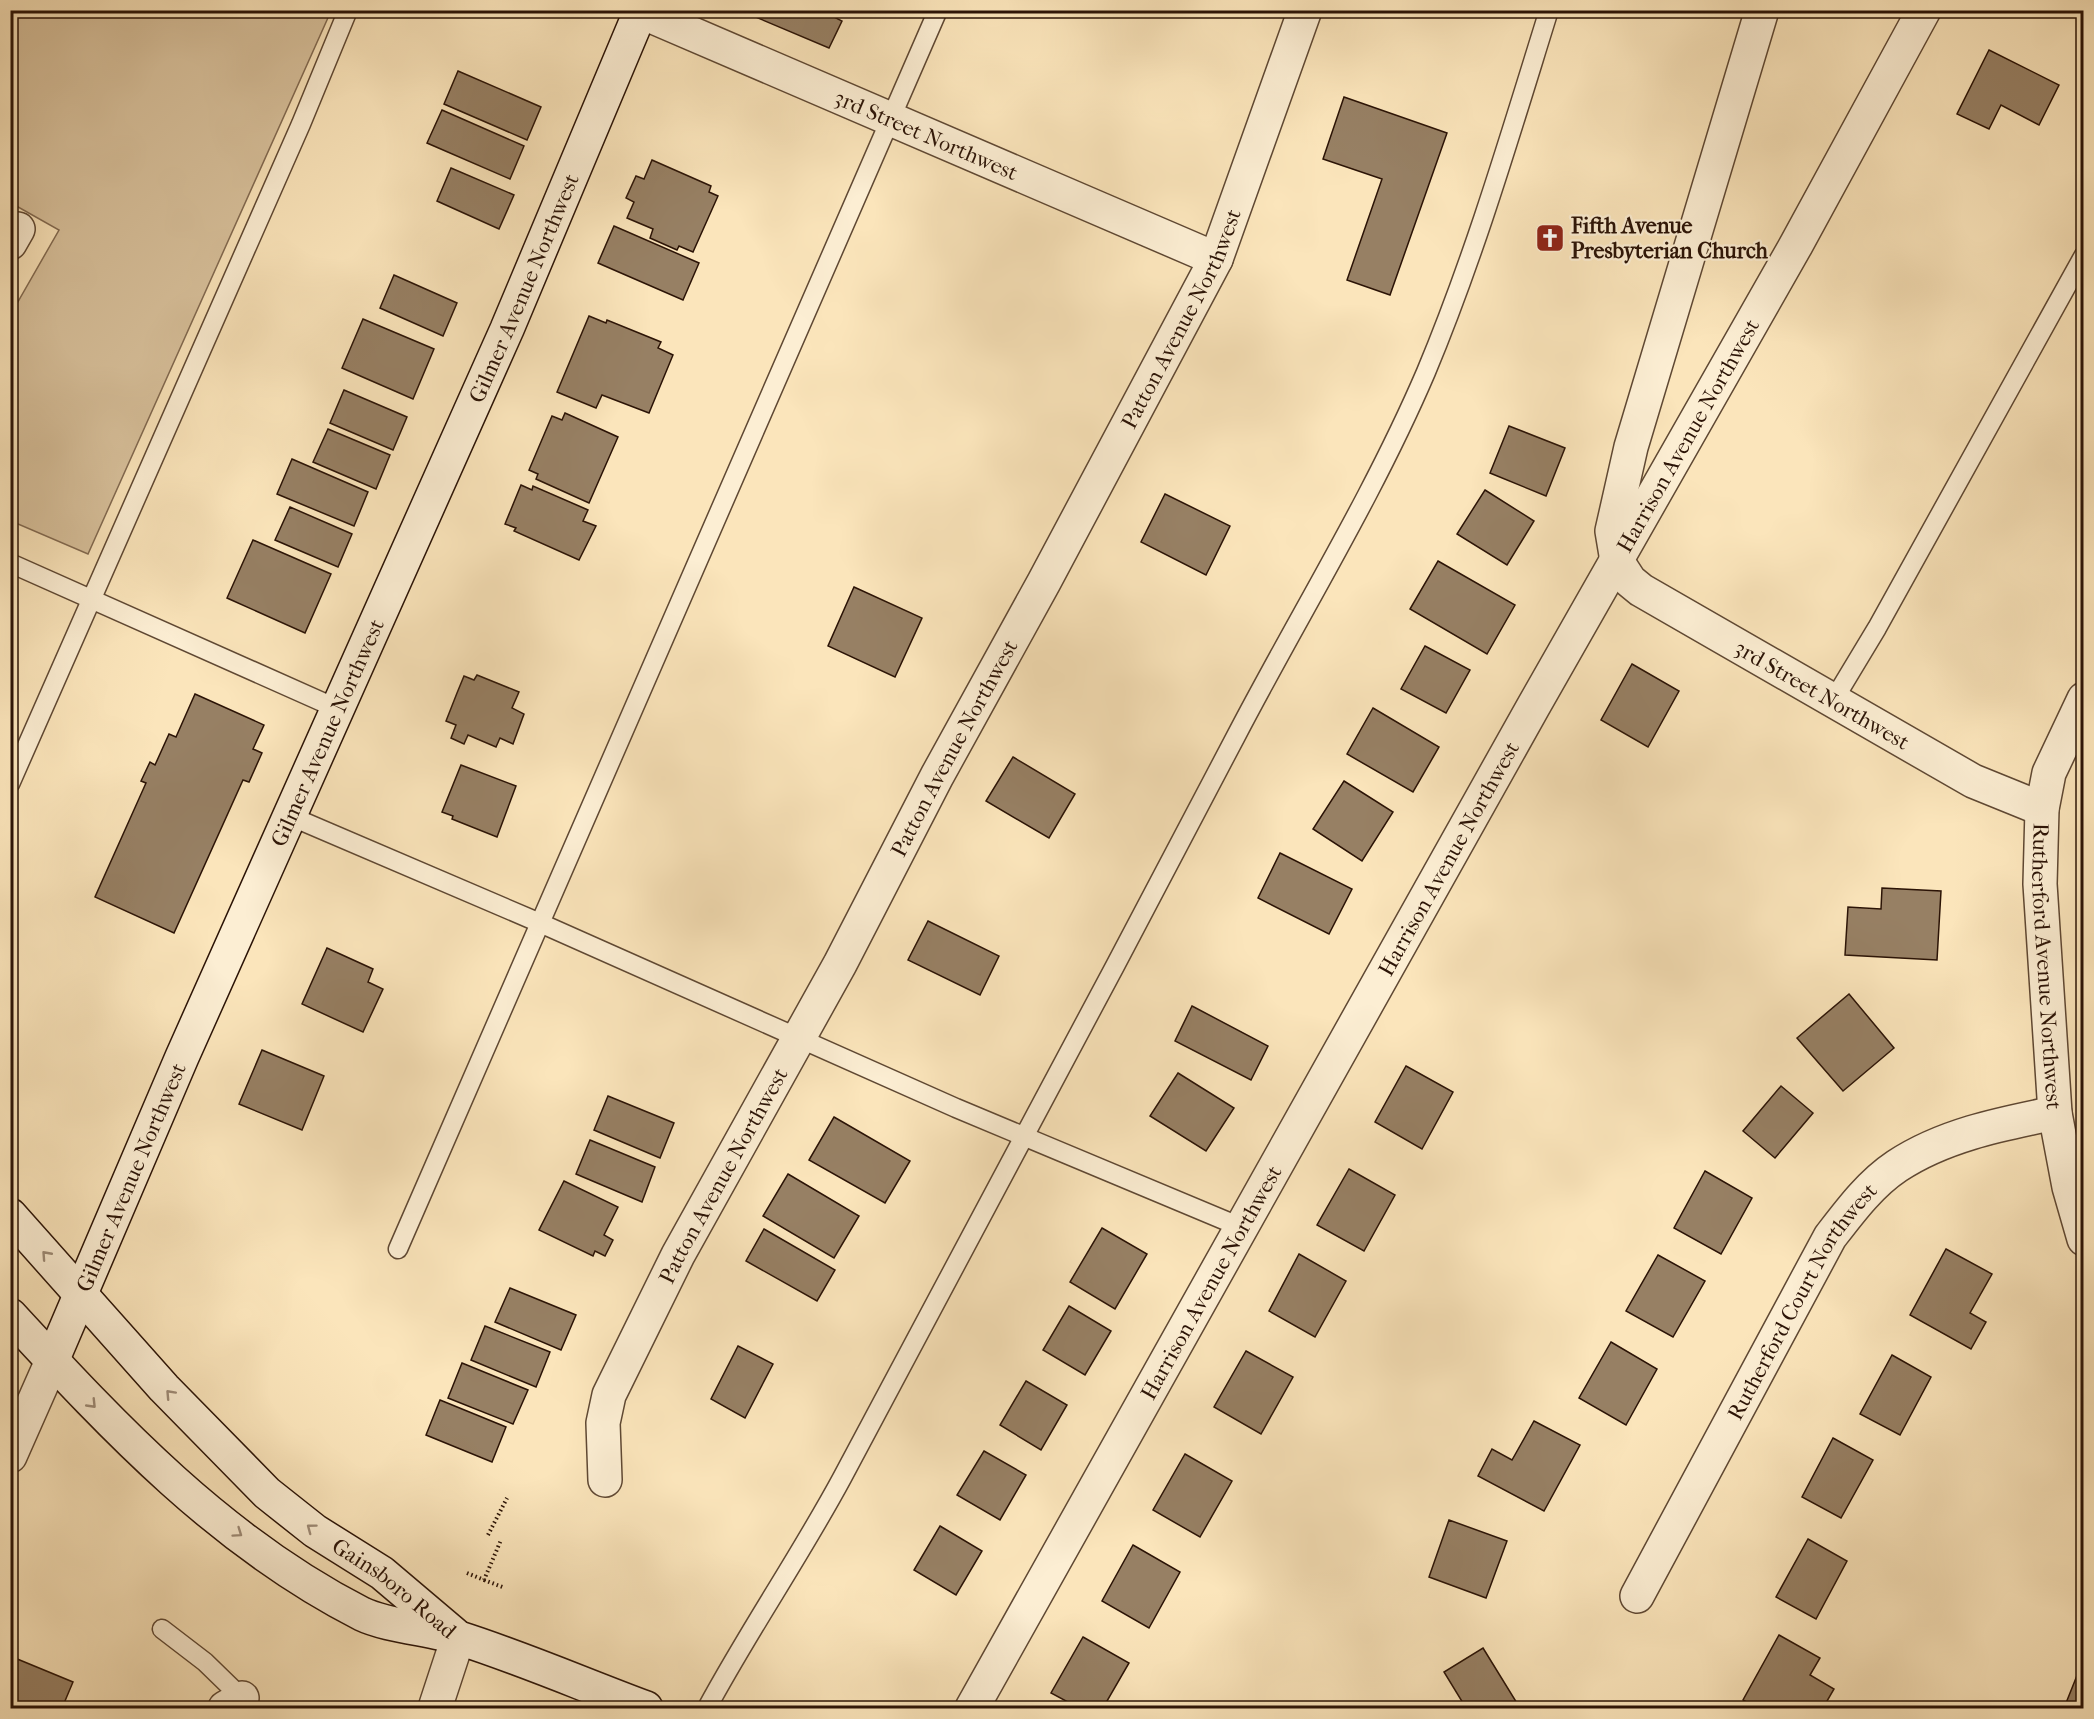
<svg xmlns="http://www.w3.org/2000/svg" width="2094" height="1719" viewBox="0 0 2094 1719" font-family="'IM FELL French Canon',serif">
	<rect width="100%" height="100%" fill="#fbe5bb"/>
	<filter id="stains"><feTurbulence type="fractalNoise" baseFrequency=".00333" numOctaves="4"/><feColorMatrix values="0 0 0 0 .2 0 0 0 0 .09 0 0 0 0 .02 0 0 0 .5 -.17"/></filter>
	<radialGradient id="worn" r=".72"><stop offset=".6" stop-color="#630" stop-opacity="0"/><stop offset="1" stop-color="#630" stop-opacity=".3"/></radialGradient>
	<path fill="#d8c19c" stroke="#826a51" stroke-width="1.5" d="M11,10L331,11L88,554L11,521V314L59,230L11,203Z"/>
	<g fill="#978064" stroke="#2b1306" stroke-width="1.5">
		<path d="M739,10H832L830,15L842,21L829,48Z"/>
		<path d="M1989,50L2059,85L2039,125L2001,105L1989,129L1957,114Z"/>
		<path d="M458,71L541,107L527,140L444,104Z"/>
		<path d="M1344,97L1447,133L1390,295L1347,280L1382,179L1323,159Z"/>
		<path d="M442,110L524,146L510,179L427,143Z"/>
		<path d="M652,160L711,186L709,192L718,196L693,252L679,246L677,250L650,238L653,229L627,218L634,202L626,198L636,176L644,179Z"/>
		<path d="M451,168L514,195L499,229L437,201Z"/>
		<path d="M614,226L699,263L683,300L598,263Z"/>
		<path d="M394,275L457,303L443,336L380,308Z"/>
		<path d="M589,316L606,323L607,320L661,342L658,348L673,355L649,413L602,395L596,408L557,392Z"/>
		<path d="M363,319L434,349L413,399L342,368Z"/>
		<path d="M344,390L407,417L393,450L330,423Z"/>
		<path d="M565,413L618,437L589,503L536,479L538,474L529,470L552,416L562,420Z"/>
		<path d="M1509,426L1565,448L1546,496L1490,473Z"/>
		<path d="M328,429L390,455L376,489L313,462Z"/>
		<path d="M292,459L368,492L354,526L277,494Z"/>
		<path d="M521,485L532,490L533,486L588,510L583,521L596,526L579,560L514,531L516,528L505,524Z"/>
		<path d="M1485,490L1534,521L1507,565L1457,534Z"/>
		<path d="M1165,494L1230,526L1206,575L1141,542Z"/>
		<path d="M290,507L352,534L338,567L275,540Z"/>
		<path d="M253,540L331,574L305,633L227,598Z"/>
		<path d="M1438,561L1515,605L1487,654L1410,609Z"/>
		<path d="M854,587L922,618L895,677L828,646Z"/>
		<path d="M1425,646L1470,670L1446,713L1401,689Z"/>
		<path d="M1632,664L1679,691L1648,747L1601,720Z"/>
		<path d="M477,675L519,692L512,708L524,714L513,744L500,738L496,747L468,735L464,744L451,738L456,725L446,721L457,693L464,676L474,680Z"/>
		<path d="M195,694L264,725L253,749L262,753L249,782L243,780L174,933L95,897L146,783L141,781L150,762L155,765L169,734L176,737Z"/>
		<path d="M1373,708L1439,747L1413,792L1347,754Z"/>
		<path d="M1013,757L1075,794L1049,838L986,801Z"/>
		<path d="M461,765L516,786L497,837L452,819L453,816L442,812Z"/>
		<path d="M1344,781L1393,812L1362,861L1313,829Z"/>
		<path d="M1280,853L1352,889L1329,934L1258,898Z"/>
		<path d="M1882,888L1941,891L1937,960L1845,955L1848,907L1881,909Z"/>
		<path d="M928,921L999,956L980,995L908,960Z"/>
		<path d="M327,948L373,969L368,982L383,989L363,1032L302,1004Z"/>
		<path d="M1849,994L1894,1048L1843,1091L1797,1038Z"/>
		<path d="M1192,1006L1268,1046L1251,1080L1175,1041Z"/>
		<path d="M262,1050L324,1076L302,1130L239,1104Z"/>
		<path d="M1406,1066L1453,1092L1422,1149L1375,1122Z"/>
		<path d="M1178,1073L1234,1108L1206,1151L1150,1116Z"/>
		<path d="M1781,1086L1813,1113L1775,1158L1743,1131Z"/>
		<path d="M608,1096L674,1123L660,1158L594,1130Z"/>
		<path d="M834,1117L910,1161L885,1203L809,1160Z"/>
		<path d="M590,1140L655,1167L642,1202L576,1174Z"/>
		<path d="M1349,1169L1395,1195L1364,1251L1317,1225Z"/>
		<path d="M1705,1171L1752,1198L1721,1254L1674,1228Z"/>
		<path d="M788,1174L859,1216L834,1258L763,1216Z"/>
		<path d="M564,1181L618,1207L604,1235L613,1240L605,1256L595,1251L593,1256L539,1230Z"/>
		<path d="M1102,1228L1147,1254L1115,1309L1070,1282Z"/>
		<path d="M764,1229L835,1270L817,1301L746,1261Z"/>
		<path d="M1946,1249L1992,1274L1970,1313L1986,1322L1971,1349L1910,1315Z"/>
		<path d="M1299,1254L1346,1281L1315,1337L1269,1311Z"/>
		<path d="M1658,1255L1705,1281L1673,1337L1626,1311Z"/>
		<path d="M510,1288L576,1315L561,1350L495,1322Z"/>
		<path d="M1069,1306L1111,1331L1085,1375L1043,1350Z"/>
		<path d="M485,1326L550,1352L536,1387L471,1360Z"/>
		<path d="M1611,1342L1657,1369L1626,1425L1579,1398Z"/>
		<path d="M738,1346L773,1364L745,1418L711,1399Z"/>
		<path d="M1246,1351L1293,1377L1261,1434L1214,1407Z"/>
		<path d="M1892,1355L1931,1377L1900,1435L1860,1414Z"/>
		<path d="M462,1363L528,1390L513,1424L448,1398Z"/>
		<path d="M1026,1381L1067,1405L1041,1450L1000,1425Z"/>
		<path d="M440,1400L506,1427L492,1462L426,1435Z"/>
		<path d="M1534,1421L1580,1445L1544,1511L1478,1476L1492,1449L1512,1460Z"/>
		<path d="M1833,1438L1873,1460L1841,1518L1802,1497Z"/>
		<path d="M984,1451L1026,1475L1000,1520L957,1495Z"/>
		<path d="M1185,1454L1232,1481L1200,1537L1153,1510Z"/>
		<path d="M1449,1520L1507,1541L1486,1598L1429,1577Z"/>
		<path d="M940,1526L982,1551L956,1595L914,1570Z"/>
		<path d="M1808,1539L1847,1561L1816,1619L1776,1597Z"/>
		<path d="M1133,1545L1180,1572L1149,1628L1102,1601Z"/>
		<path d="M1779,1635L1820,1658L1810,1675L1834,1689L1823,1708H1757L1743,1700Z"/>
		<path d="M1083,1637L1129,1663L1103,1708H1079L1051,1693Z"/>
		<path d="M1483,1648L1520,1708H1466L1444,1672Z"/>
		<path d="M10,1656L73,1682L62,1708H10Z"/>
		<path d="M2084,1658V1708H2064Z"/>
	</g>
	<g fill="none" stroke-linecap="round" stroke-linejoin="round">
		<g stroke="#5f4833" stroke-width="21">
			<g id="lane">
				<path d="M10,563L338,709"/>
				<path d="M1833,701L1877,628L2084,255"/>
				<path d="M10,784L301,124L348,10"/>
				<path d="M290,816L540,923L956,1108L1243,1228"/>
				<path d="M398,1249L938,10"/>
				<path d="M162,1629L205,1662L242,1698"/>
				<path d="M707,1708C749,1630 800,1556 842,1478C975,1231 1106,984 1236,736C1299,615 1372,498 1426,372C1475,255 1511,132 1549,10"/>
			</g>
		</g>
		<g stroke="#5f4833" stroke-width="36">
			<g id="street">
				<path id="s1" d="M637,10L1216,259"/>
				<path id="s2" d="M1762,10L1631,447L1612,531L1617,561L1630,581L1641,590L1973,781L2042,809"/>
				<path d="M10,243L18,229"/>
				<path id="s3" d="M2084,699L2049,773L2042,809L2040,884L2055,1113L2069,1187L2084,1239"/>
				<path d="M10,1456L52,1361"/>
				<path id="s4" d="M605,1480L603,1423L609,1395L678,1255L840,964L937,776L1044,582L1216,259L1305,10"/>
				<path id="s5" d="M1637,1596L1830,1237C1850,1211 1870,1184 1897,1166C1944,1135 2001,1124 2055,1113"/>
				<path d="M225,1708L242,1698"/>
				<path d="M435,1708L458,1638"/>
				<path id="s6" d="M972,1708L1533,707L1796,245L1924,10"/>
			</g>
		</g>
		<g stroke="#2b1306" stroke-width="36">
			<g id="secondary">
				<path id="s7" d="M10,1215L164,1388L267,1493L315,1531L382,1573L454,1634"/>
				<path d="M10,1315C116,1430 221,1542 362,1614C387,1626 430,1629 459,1638C522,1658 584,1685 646,1708"/>
				<path id="s8" d="M52,1361L182,1057L507,329L641,10"/>
			</g>
		</g>
		<g stroke="#2b1306" stroke-width="4" stroke-dasharray="1.5 3" stroke-linecap="butt">
			<path d="M488,1535L507,1498"/>
			<path d="M467,1573L484,1580L501,1540"/>
			<path d="M484,1580L505,1588"/>
		</g>
		<use href="#lane" stroke="#fceed3" stroke-width="18"/>
		<use href="#street" stroke="#fceed3" stroke-width="33"/>
		<use href="#secondary" stroke="#fceed3" stroke-width="33"/>
	</g>
	<defs><path id="oneway-chevron" d="M-2-3.5L2.5 0L-2 3.5" fill="none" stroke-width="1.6" stroke-linecap="round" stroke-linejoin="round" transform="scale(1.5)"/></defs>
	<g stroke="#9e8b77">
		<use href="#oneway-chevron" transform="translate(46 1255) rotate(-132)"/>
		<use href="#oneway-chevron" transform="translate(170 1394) rotate(-133)"/>
		<use href="#oneway-chevron" transform="translate(92 1404) rotate(46)"/>
		<use href="#oneway-chevron" transform="translate(311 1528) rotate(-143)"/>
		<use href="#oneway-chevron" transform="translate(238 1533) rotate(35)"/>
	</g>
	<defs>
		<g id="church-square" transform="scale(1.5)"><rect x="-9" y="-9" width="18" height="18" rx="4" fill="#8f2418" stroke="#fceed3"/><path d="M-1.2-6h2.4v3.5h3.3v2.4h-3.3V6h-2.4V-.1h-3.3v-2.4h3.3Z" fill="#fff"/></g>
	</defs>
	<g fill-rule="evenodd">
		<use href="#church-square" x="1550" y="238"/>
	</g>
	<g text-anchor="middle" stroke-width="4.5" stroke-linejoin="round" paint-order="stroke">
		<g font-size="22" fill="#2b1306" stroke="#fceed3">
			<text dy="8" stroke="none"><textPath href="#s1" startOffset="315">3rd Street Northwest</textPath></text>
			<text dy="8" stroke="none"><textPath href="#s8" startOffset="1172">Gilmer Avenue Northwest</textPath></text>
			<text dy="8" stroke="none"><textPath href="#s4" startOffset="1305">Patton Avenue Northwest</textPath></text>
			<text dy="8" stroke="none"><textPath href="#s6" startOffset="1460">Harrison Avenue Northwest</textPath></text>
			<text dy="8" stroke="none"><textPath href="#s2" startOffset="820">3rd Street Northwest</textPath></text>
			<text dy="8" stroke="none"><textPath href="#s8" startOffset="686">Gilmer Avenue Northwest</textPath></text>
			<text dy="8" stroke="none"><textPath href="#s4" startOffset="819">Patton Avenue Northwest</textPath></text>
			<text dy="8" stroke="none"><textPath href="#s6" startOffset="974">Harrison Avenue Northwest</textPath></text>
			<text dy="8" stroke="none"><textPath href="#s3" startOffset="276">Rutherford Avenue Northwest</textPath></text>
			<text dy="8" stroke="none"><textPath href="#s4" startOffset="333">Patton Avenue Northwest</textPath></text>
			<text dy="8" stroke="none"><textPath href="#s8" startOffset="200">Gilmer Avenue Northwest</textPath></text>
			<text dy="8" stroke="none"><textPath href="#s6" startOffset="488">Harrison Avenue Northwest</textPath></text>
			<text dy="8" stroke="none"><textPath href="#s5" startOffset="338">Rutherford Court Northwest</textPath></text>
			<text dy="8" stroke="none"><textPath href="#s7" startOffset="538">Gainsboro Road</textPath></text>
		</g>
		<g font-size="22" font-weight="bold" fill="#2b1306" stroke="#fceed3" text-anchor="start">
			<text x="1571" y="233">Fifth Avenue<tspan x="1571" dy="25">Presbyterian Church</tspan></text>
		</g>
	</g>
	<rect width="2094" height="1719" fill="none" stroke="#fbe5bb" stroke-width="36"/>
	<rect x="12" y="12" width="2070" height="1695" fill="none" stroke="#2b1306" stroke-width="3"/>
	<rect x="18" y="18" width="2058" height="1683" fill="none" stroke="#2b1306" stroke-width="1.5"/>
	<rect width="100%" height="100%" filter="url(#stains)"/>
	<rect width="100%" height="100%" fill="url(#worn)"/>
</svg>
